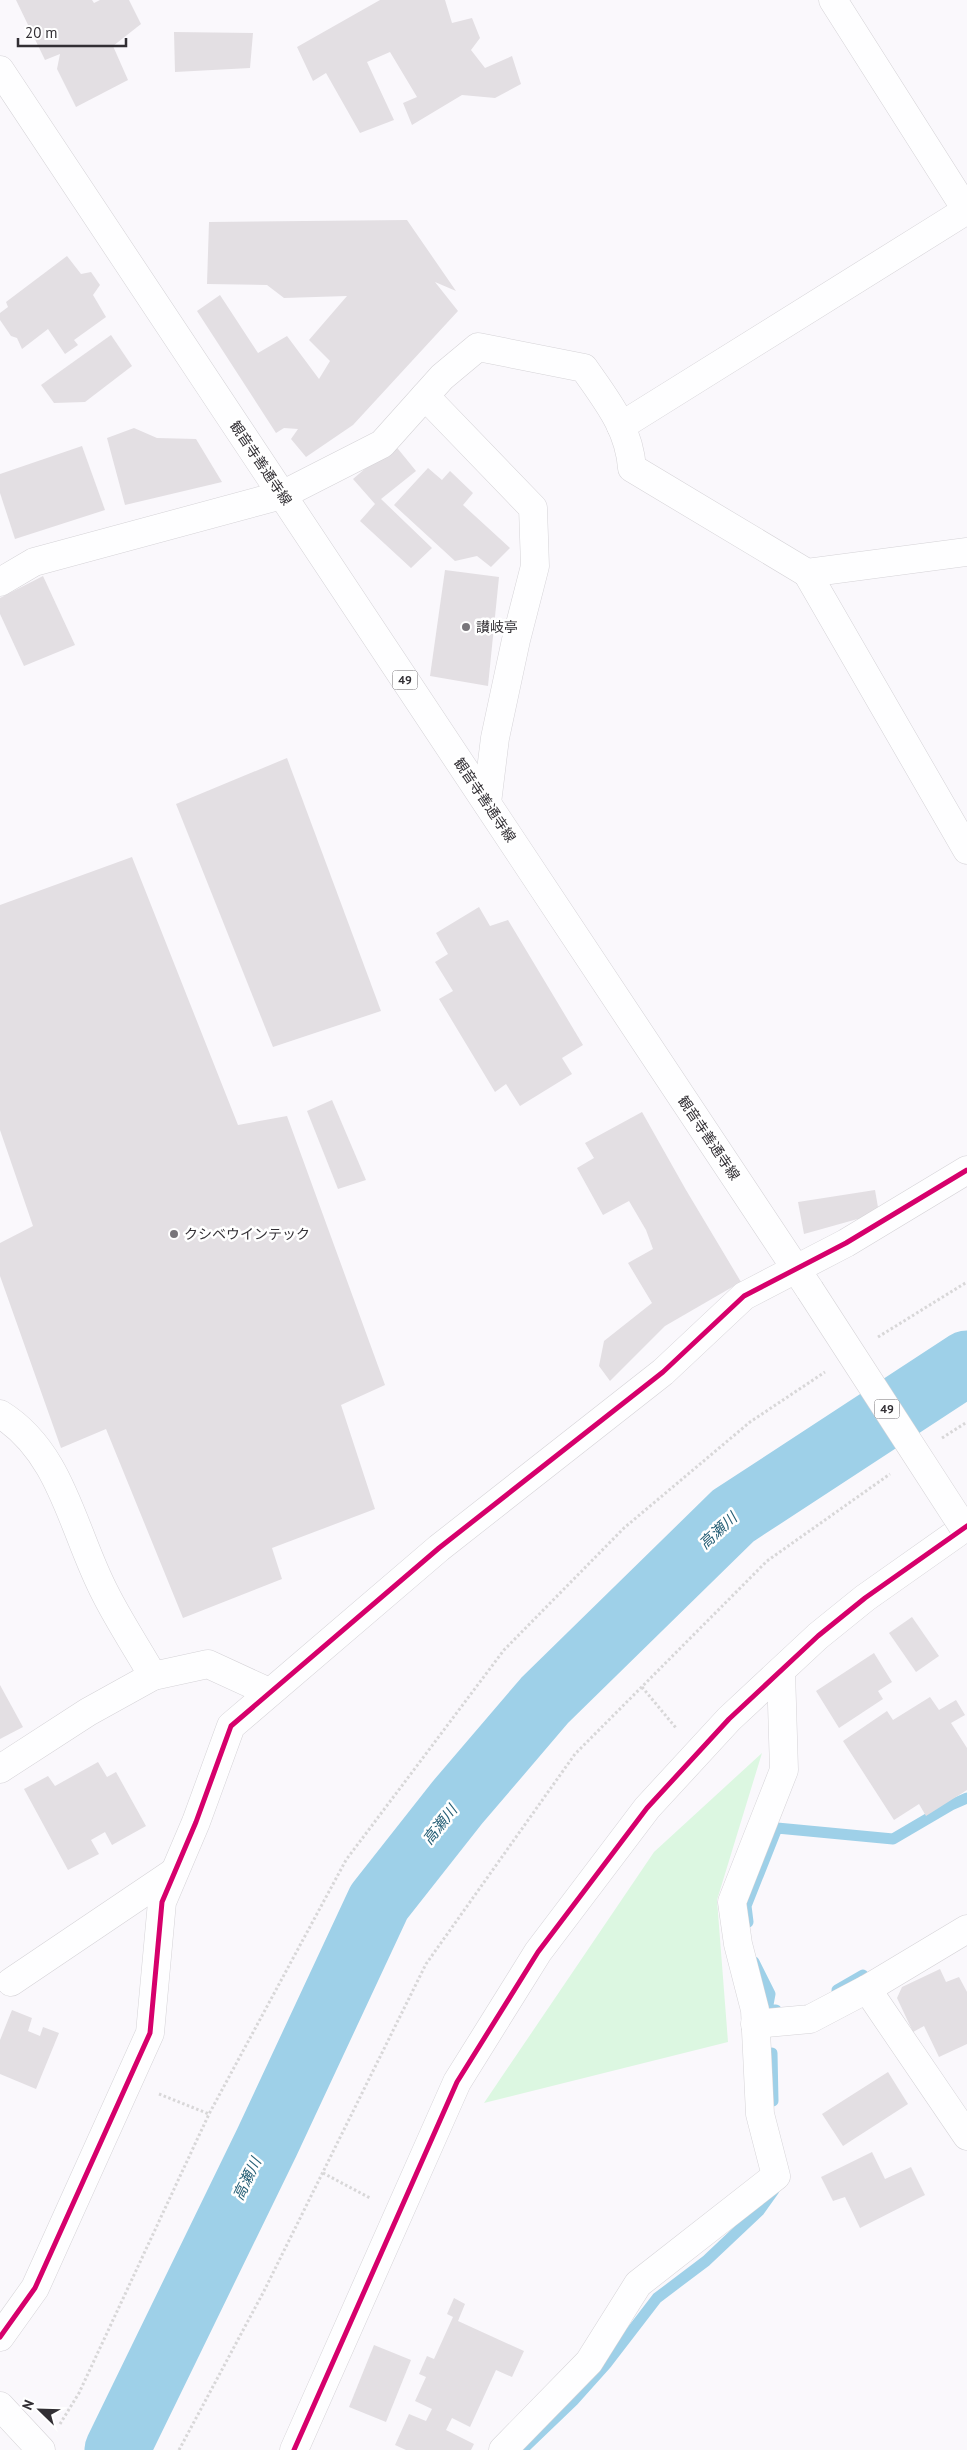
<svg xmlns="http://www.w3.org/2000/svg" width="967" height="2450" viewBox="0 0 967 2450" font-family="'PT Sans','Noto Sans JP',sans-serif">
	<rect width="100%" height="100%" fill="#faf8fc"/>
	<path fill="#dcf7e1" d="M762,1753L717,1900L728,2042L484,2103L654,1852Z"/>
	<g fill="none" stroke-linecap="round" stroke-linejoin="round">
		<g stroke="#9ed0e8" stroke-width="11">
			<path d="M748,1922L746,1906L777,1828L893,1839L951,1805L967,1798"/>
			<path d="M754,1962L770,1994L767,2010H776"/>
			<path d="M837,1990L863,1975"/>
			<path d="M772,2053L773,2101"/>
			<path d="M522,2450L573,2401L607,2363L657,2298L706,2261L759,2211L774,2190"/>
		</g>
		<path stroke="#9ed0e8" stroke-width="65" d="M117,2450L267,2142L379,1902L457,1803L545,1700L733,1516L967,1363"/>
	</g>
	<g fill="#e3dfe3">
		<path d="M16,0H92L94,3L100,0H129L141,24L113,46L128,80L76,107L57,69L60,54L45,60Z"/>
		<path d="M380,0H445L452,23L472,18L480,38L471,50L485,68L512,56L521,84L495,98L462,95L412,125L403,103L417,97L390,52L367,62L394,120L360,133L326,73L313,81L297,47Z"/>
		<path d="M174,32L253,33L250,68L175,72Z"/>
		<path d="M407,220L456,291L435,282L458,311L353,425L306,457L291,439L298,429L284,428L276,433L197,311L220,295L258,353L287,336L319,379L330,361L309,340L347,296L284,298L267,285L207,284L209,222Z"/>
		<path d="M67,256L81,274L91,272L100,285L93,295L106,317L74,340L78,345L65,354L48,329L22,349L17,338L11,336L0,320V313L8,307L6,302Z"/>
		<path d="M111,335L132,366L85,402L54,403L41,385Z"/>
		<path d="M134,428L157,438L196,439L222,482L125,505L107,438Z"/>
		<path d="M394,444L416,471L381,499L432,548L411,568L360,521L375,504L353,479Z"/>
		<path d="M82,446L105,510L15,539L0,493V474Z"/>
		<path d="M428,468L442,480L450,471L473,493L463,505L510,548L491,567L477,556L455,561L394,505Z"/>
		<path d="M445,570L499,577L488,686L430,676Z"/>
		<path d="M43,576L75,645L24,666L0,614V598Z"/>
		<path d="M287,758L381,1011L273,1047L176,804Z"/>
		<path d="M132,857L238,1125L287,1116L385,1385L341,1405L375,1509L272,1548L282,1579L183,1618L106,1429L61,1448L0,1276V1243L33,1226L0,1130V905Z"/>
		<path d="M479,907L490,926L508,920L583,1045L562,1058L572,1074L520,1106L506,1084L495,1092L439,999L453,991L435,962L448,954L436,933Z"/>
		<path d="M332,1100L366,1180L338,1189L307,1111Z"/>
		<path d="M642,1112L686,1190L741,1282L665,1326L610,1381L599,1366L604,1341L652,1303L628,1263L653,1249L646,1230L629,1201L603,1215L577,1168L594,1158L585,1143Z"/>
		<path d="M875,1190L879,1213L804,1234L798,1202Z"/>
		<path d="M912,1617L939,1656L916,1672L889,1633Z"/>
		<path d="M874,1653L892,1682L878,1691L883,1699L839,1728L816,1691Z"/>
		<path d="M0,1685L23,1727L0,1739Z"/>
		<path d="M930,1697L939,1710L956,1700L965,1715L951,1723L967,1748V1790L926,1816L919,1804L894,1820L843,1741L887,1711L893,1720Z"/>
		<path d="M98,1762L107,1777L116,1772L146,1826L112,1845L105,1832L91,1840L99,1854L68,1870L24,1789L48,1776L55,1786Z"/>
		<path d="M940,1969L946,1982L959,1977L967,1992V2044L939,2057L924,2026L913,2032L897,1998L902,1987Z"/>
		<path d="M12,2010L32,2018L28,2031L40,2036L43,2027L59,2033L36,2089L0,2074V2040Z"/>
		<path d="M888,2072L908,2104L843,2146L822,2114Z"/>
		<path d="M872,2152L885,2179L911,2167L925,2195L860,2228L845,2197L833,2201L821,2177Z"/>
		<path d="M454,2298L465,2304L458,2321L524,2351L512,2377L496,2370L470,2427L452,2418L446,2430L474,2444L471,2450H406L395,2445L409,2414L426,2421L432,2409L415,2401L426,2377L419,2374L427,2356L434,2359L453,2317L447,2314Z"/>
		<path d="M374,2345L411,2360L386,2422L349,2407Z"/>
	</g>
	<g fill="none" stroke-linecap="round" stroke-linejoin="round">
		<g stroke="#d5d3d7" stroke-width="29">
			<g id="minor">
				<path d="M833,0L967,211"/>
				<path d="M425,396L533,508L535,566L516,640L495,738L487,803"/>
				<path d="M621,426L967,210"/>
				<path d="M807,573L967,850"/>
				<path d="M0,582L34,562L282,495L382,444L442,377L478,347L584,368C606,400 629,427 632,468L807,573L967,552"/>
				<path d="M0,1414C62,1452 73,1532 105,1593C119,1621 137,1648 153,1676"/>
				<path d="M0,1769L88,1712L153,1676L208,1664L269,1692"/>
				<path d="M967,1929L867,1989L967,2136"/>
				<path d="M11,1982L174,1872"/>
				<path d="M755,2024L810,2019L867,1989"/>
				<path d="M0,2337L35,2288L150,2033L162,1902L196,1822L231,1726L439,1548L663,1372L744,1296L846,1243L967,1170"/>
				<path d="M0,2406L41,2450"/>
				<path d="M294,2450L457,2082L538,1952L647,1808L729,1719L818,1636L865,1598L967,1526"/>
				<path d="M503,2450L589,2362L638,2284L776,2176L760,2114L755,2010L738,1944L732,1902L784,1770L781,1671"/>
			</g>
		</g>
		<g stroke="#d5d3d7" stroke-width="29">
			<path id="major" d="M0,70L810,1290"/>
		</g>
		<g stroke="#d8d7d8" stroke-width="3" stroke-dasharray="2.5 2.5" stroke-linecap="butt">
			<path d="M878,1337L967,1282"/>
			<path d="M942,1438L967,1422"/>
			<path d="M642,1687L676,1728"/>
			<path d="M159,2094L209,2114"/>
			<path d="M323,2173L370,2198"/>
			<path d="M60,2424L79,2393L209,2114L346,1860L504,1650L624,1528L750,1422L825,1372"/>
			<path d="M179,2450L264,2291L426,1964L575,1754L767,1561L890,1474"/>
		</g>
		<use href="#minor" stroke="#fefeff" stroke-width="28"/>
		<use href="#major" stroke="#fefeff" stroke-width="28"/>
		<g stroke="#d5d3d7" stroke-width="29" stroke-linecap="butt">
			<path id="major-bridge" d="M810,1290L964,1528"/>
		</g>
		<use href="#major-bridge" stroke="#fefeff" stroke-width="28"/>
		<g stroke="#fff" stroke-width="8">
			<g id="cycleway">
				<path d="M0,2337L35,2288L150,2033L162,1902L196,1822L231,1726L439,1548L663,1372L744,1296L846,1243L967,1170"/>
				<path d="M294,2450L457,2082L538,1952L647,1808L729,1719L818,1636L865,1598L967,1526"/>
			</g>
		</g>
		<use href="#cycleway" stroke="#d6006c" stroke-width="5"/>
	</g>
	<g fill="#78757a" stroke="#fff" stroke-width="2">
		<circle cx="466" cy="627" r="5"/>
		<circle cx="174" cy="1234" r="5"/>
	</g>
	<g text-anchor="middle" stroke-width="5" stroke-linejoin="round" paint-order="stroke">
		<g fill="#fff" stroke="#706d71" stroke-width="1">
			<rect x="392.5" y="670.5" width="25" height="19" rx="4"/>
			<rect x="874.5" y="1399.5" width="25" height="19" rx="4"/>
		</g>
		<g font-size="12" font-weight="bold" fill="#322f34">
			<text x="405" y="684">49</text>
			<text x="887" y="1413">49</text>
		</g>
		<g font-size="14" fill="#322f34" stroke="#fff">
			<text transform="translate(261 463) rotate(56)" y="5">観音寺善通寺線</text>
			<text transform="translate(485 800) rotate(56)" y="5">観音寺善通寺線</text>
			<text transform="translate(709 1138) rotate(56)" y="5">観音寺善通寺線</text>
		</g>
		<g font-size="14" fill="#322f34" stroke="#fff" text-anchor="start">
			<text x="476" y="632">讃岐亭</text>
			<text x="184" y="1239">クシベウインテック</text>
		</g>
		<g font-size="15" font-style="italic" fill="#265f76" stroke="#fff">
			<text transform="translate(718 1531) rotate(-43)" y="5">高瀬川</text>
			<text transform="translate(440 1825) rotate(-52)" y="5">高瀬川</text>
			<text transform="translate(247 2179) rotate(-64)" y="5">高瀬川</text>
		</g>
	</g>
	<g transform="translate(40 2410) rotate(293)" stroke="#ffffff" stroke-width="4" paint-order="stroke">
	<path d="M0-4L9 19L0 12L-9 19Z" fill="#322f34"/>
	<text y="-8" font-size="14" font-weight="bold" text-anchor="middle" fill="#322f34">N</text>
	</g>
	<path d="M18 38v8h108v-8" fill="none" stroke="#322f34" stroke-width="2.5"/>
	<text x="25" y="38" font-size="15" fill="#322f34" stroke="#ffffff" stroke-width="4" paint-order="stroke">20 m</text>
</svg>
